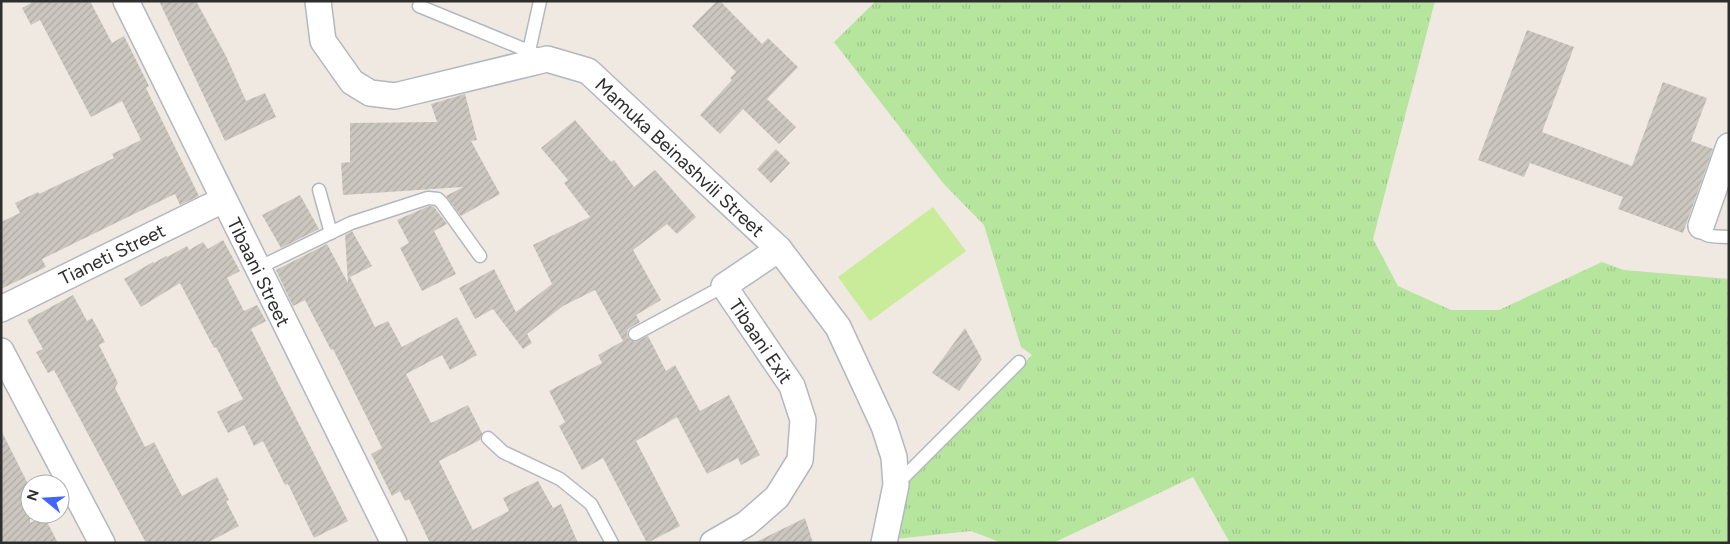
<svg xmlns="http://www.w3.org/2000/svg" width="1730" height="544" viewBox="0 0 1730 544" font-family="Figtree,sans-serif">
	<defs>
		<pattern id="grass-tufts" width="24" height="20" patternUnits="userSpaceOnUse" patternTransform="scale(1.25)"><rect width="24" height="20" fill="#b6e59e"/><path d="M3 7l-1-3M5 7V3M7 7l1-3M15 17l-1-3M17 17v-4M19 17l1-3" fill="none" stroke="#9dc588"/></pattern>
		<pattern id="building-hatch" width="6" height="6" patternUnits="userSpaceOnUse" patternTransform="scale(1.25)"><rect width="6" height="6" fill="#cbc7bf"/><path d="M-1 1l2-2M0 6l6-6M5 7l2-2" fill="none" stroke="#afaba4"/></pattern>
	</defs>
	<rect width="100%" height="100%" fill="#efe9e1"/>
	<path fill="url(#grass-tufts)" d="M876,1H1435L1373,239L1398,286L1451,310H1499L1602,262L1624,270L1729,279V543H1230L1193,477L1053,543H1002L971,531L895,539L903,488L1032,355L1021,347L984,225L943,183L834,42Z"/>
	<path fill="#c9ec9a" d="M933,207L966,251L870,321L838,277Z"/>
	<g fill="url(#building-hatch)">
		<path d="M30,1H90L112,43L124,36L149,86L146,88L199,196L180,205L175,194L42,259L46,267L1,289V222L20,213L15,203L38,192L39,194L114,158L112,154L141,140L122,101L91,117L40,20L31,25L22,8L31,3Z"/>
		<path d="M159,1H196L226,56L246,101L265,93L276,117L225,141Z"/>
		<path d="M717,1H720L762,44L768,38L798,67L767,99L796,127L779,144L743,109L720,134L700,115L732,80L730,78L736,72L692,26Z"/>
		<path d="M1527,30L1574,47L1542,132L1632,166L1663,82L1707,98L1691,141L1713,149L1683,233L1618,209L1623,197L1530,163L1524,177L1478,160Z"/>
		<path d="M465,94L477,140L471,141L500,194L461,216L446,196L463,187L343,195L341,163L350,162V123L437,122L431,104Z"/>
		<path d="M575,120L611,162L614,160L634,187L655,170L696,217L677,234L667,224L633,250L661,300L636,315L640,322L628,329L627,334L628,338L635,342L648,336L666,371L675,365L700,411L729,395L760,455L741,465L738,458L707,474L677,417L636,441L680,526L647,543L603,458L582,470L559,426L565,422L549,391L602,363L598,355L623,341L595,290L563,306L527,334L532,343L523,349L493,309L475,319L459,288L494,269L516,312L552,284L533,245L590,217L564,183L568,180L541,148Z"/>
		<path d="M776,149L790,163L771,183L757,169Z"/>
		<path d="M300,195L319,229L281,248L262,215Z"/>
		<path d="M429,206L434,207L447,224L434,231L456,274L422,291L400,248L409,243L397,220Z"/>
		<path d="M352,231L372,266L350,277L375,327L388,321L402,347L457,317L477,355L450,370L442,355L406,374L431,423L468,405L482,433L480,440L439,461L473,530L509,511L503,498L538,481L553,508L561,504L578,543H430L409,499L405,501L400,491L392,496L371,454L382,448L333,349L331,350L305,300L293,306L276,270L327,244L348,283L345,235Z"/>
		<path d="M223,240L240,271L227,278L244,311L257,305L266,321L251,329L348,521L314,538L288,484L285,485L263,441L254,446L244,425L228,433L217,412L243,399L216,347L214,348L180,283L141,307L124,279L153,262L154,263L166,256L167,257L187,246L189,250L203,242L208,249Z"/>
		<path d="M73,295L87,321L92,318L105,342L99,345L118,383L115,388L145,447L154,442L182,496L217,477L229,500L226,501L239,526L207,543H146L54,370L48,373L36,352L43,349L27,320Z"/>
		<path d="M965,328L982,359L959,391L932,373Z"/>
		<path d="M1,430L30,488V523L44,516L58,543H1Z"/>
		<path d="M805,518L813,543H754Z"/>
	</g>
	<g fill="none" stroke-linecap="round" stroke-linejoin="round">
		<g stroke="#b4b7c1" stroke-width="15">
			<g id="service">
				<path d="M419,6L543,57"/>
				<path d="M529,51L540,1"/>
				<path d="M319,190L331,233"/>
				<path d="M1701,226C1700,239 1719,236 1729,237"/>
				<path d="M258,268L351,223L428,198L438,199L442,203L480,256"/>
				<path d="M635,334L724,286"/>
				<path d="M488,438L503,452L560,479L591,504L612,543"/>
				<path d="M896,485L1019,362"/>
			</g>
		</g>
		<g stroke="#b4b7c1" stroke-width="28">
			<g id="minor">
				<path d="M126,1L394,543"/>
				<path d="M318,1L323,41L352,82L370,93L395,96L547,59L588,71L779,249L838,327L884,426L894,457L896,485L884,543"/>
				<path d="M1701,226L1729,146"/>
				<path d="M1,309L223,200"/>
				<path d="M1,351L102,543"/>
				<path d="M713,543L746,524L777,497L800,460L803,420L792,386L724,286L779,249"/>
			</g>
		</g>
		<use href="#service" stroke="#fff" stroke-width="12"/>
		<use href="#minor" stroke="#fff" stroke-width="25"/>
	</g>
	<g text-anchor="middle" stroke-width="4.5" stroke-linejoin="round" paint-order="stroke">
		<g font-size="19" fill="#2e2e2e" stroke="#fff">
			<text transform="translate(680 157) rotate(43)" y="7">Mamuka Beinashvili Street</text>
			<text transform="translate(112 254) rotate(-26)" y="7">Tianeti Street</text>
			<text transform="translate(259 272) rotate(64)" y="7">Tibaani Street</text>
			<text transform="translate(761 341) rotate(56)" y="7">Tibaani Exit</text>
		</g>
	</g>
	<rect width="1730" height="544" fill="none" stroke="#2e2e2e" stroke-width="5"/>
	<g transform="translate(45 499) rotate(288)"><circle r="24" fill="#ffffff" stroke="#ababab"/>
	<path d="M0-4L9 19L0 12L-9 19Z" fill="#4264fb"/>
	<text y="-8" font-size="14" font-weight="bold" text-anchor="middle" fill="#2e2e2e">N</text>
	</g>
</svg>
